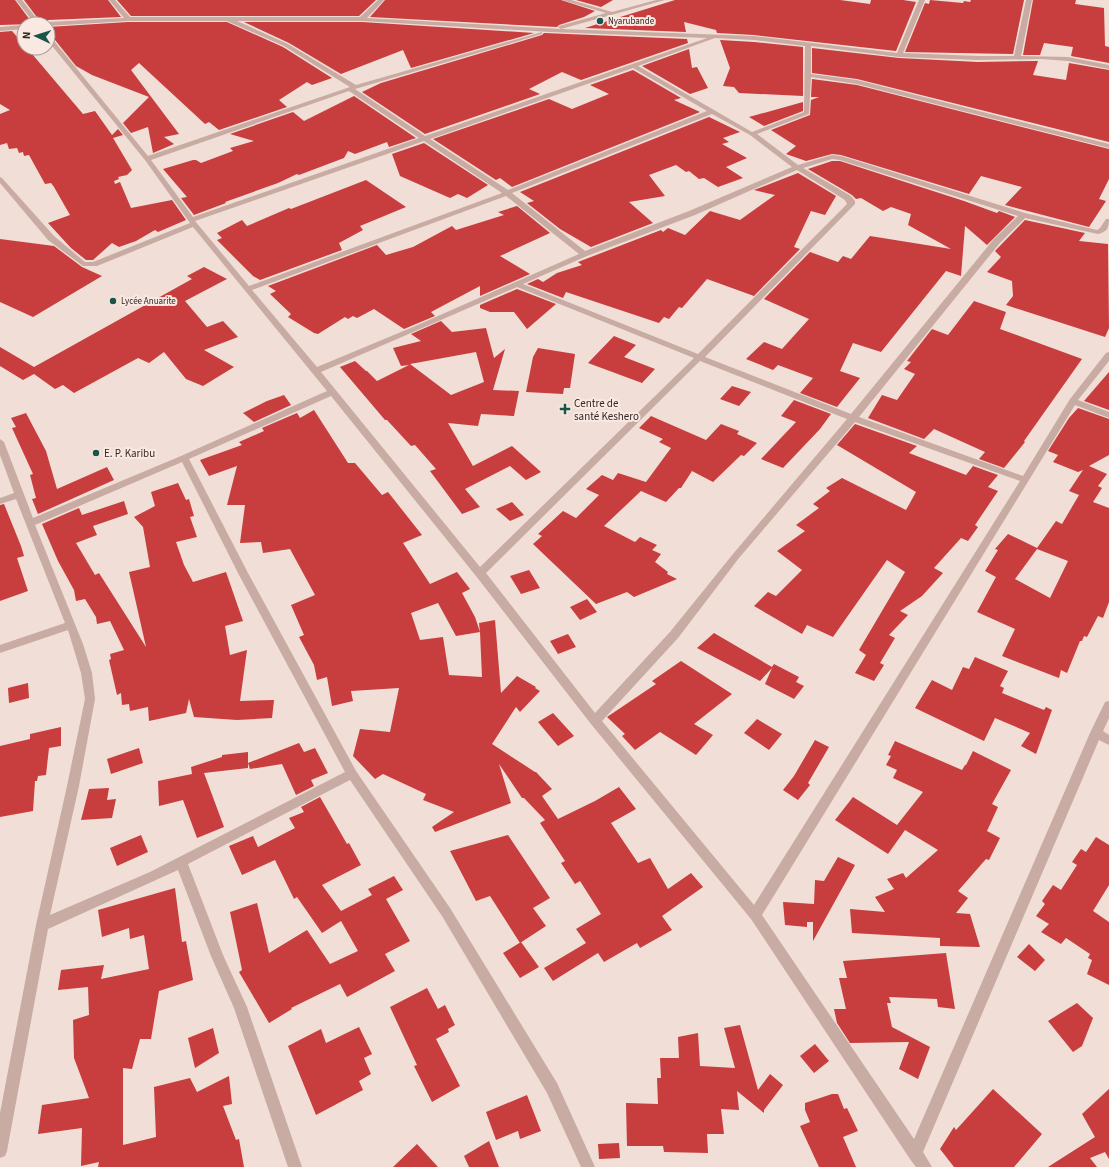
<svg xmlns="http://www.w3.org/2000/svg" width="1109" height="1167" viewBox="0 0 1109 1167" font-family="'Source Sans 3',sans-serif">
	<rect width="100%" height="100%" fill="#f1ded6"/>
	<g fill="#c83d3d" fill-rule="evenodd">
		<path d="M0,0H15L33,24L0,25Z"/>
		<path d="M24,0H108L121,17L48,20L42,24Z"/>
		<path d="M117,0H376L359,16H131Z"/>
		<path d="M385,0H561L595,11L584,17L559,25L557,27L370,17Z"/>
		<path d="M576,0H613L601,7Z"/>
		<path d="M675,0H840L870,4L871,0H903L916,2L896,51L754,35L717,33L716,30L684,22L686,32L585,28Z"/>
		<path d="M930,0L963,3L964,1L970,2L971,0H1024L1013,54L905,52L925,3L929,4Z"/>
		<path d="M1033,0H1076L1075,4L1104,8L1105,46L1109,47V63L1071,56L1073,47L1044,43L1040,55H1023Z"/>
		<path d="M128,22H227L283,47L332,78L312,85L307,82L279,100L287,107L219,130L209,122L205,124L139,63L131,70L179,134L164,137L174,144L153,153L148,127L131,133L123,123L149,97L92,75L76,66L51,35L48,34V27Z"/>
		<path d="M244,22H362L534,33L411,68L403,50L341,74L289,43Z"/>
		<path d="M12,31L24,45V48H27L83,114L95,111L112,135L118,129L123,135L113,138L132,170L127,175L118,177L119,179L114,181L115,184L120,182L131,208L172,200L186,220L158,232L155,230L136,241L119,247L112,243L93,260H86L71,248L48,223L70,215L54,187L51,183L45,184L29,155L24,156L23,152L19,153L17,148L9,149L7,143L0,145V114L10,110L0,104V32Z"/>
		<path d="M544,33L687,39L688,43L581,80L562,72L529,89L540,94L425,134L362,92L381,83L542,35Z"/>
		<path d="M720,40L754,42L803,47V96L739,93L734,87L723,86L730,68Z"/>
		<path d="M812,48L899,58L978,62L1038,61L1033,75L1066,80L1069,63L1109,70V142L857,79L812,73Z"/>
		<path d="M689,49L692,68L697,67L708,88L690,94L642,66Z"/>
		<path d="M633,70L681,98L674,100L700,112L512,187L500,178L496,180L433,139L549,99L572,109L609,94L590,85Z"/>
		<path d="M812,79L857,85L1109,149V179L1099,199L1106,201L1089,227L1005,205L1022,187L981,176L969,194L841,155L832,154L806,161L786,154L796,146L771,130L810,115L811,100L819,97H811Z"/>
		<path d="M354,96L416,138L389,147L387,142L355,154L348,151L344,158L299,175L297,174L278,183L225,202L226,203L194,215L181,198L187,197L163,169L193,160H196L201,163L233,151L230,148L254,141L230,134L293,112L304,121Z"/>
		<path d="M803,102V111L764,126L749,117Z"/>
		<path d="M709,117L740,132L723,138L729,142L722,144L747,158L726,167L743,178L718,187L704,178L699,179L689,171L686,172L676,165L649,175L665,196L629,202L653,223L591,247L560,229L527,203L534,201L520,192Z"/>
		<path d="M424,143L488,185L467,198L458,194L450,198L400,176L392,154Z"/>
		<path d="M832,161H840L964,201L997,213L999,211L1015,217L987,245L965,226L961,276L946,271L881,352L853,343L840,371L860,378L837,407L800,393L813,378L778,365L773,370L746,359L764,342L782,349L809,319L764,299L810,252L838,262L843,256L851,259L870,236L951,249L908,225L911,214L891,207L883,211L861,198L856,199L852,195L808,169Z"/>
		<path d="M798,173L836,196L825,215L811,211L794,247L800,249L754,296L707,279L682,308L679,307L669,319L664,317L659,323L566,292L563,298L527,284L538,279L543,282L557,273L582,265L578,262L661,230L663,232L668,228L685,235L710,211L740,220L775,195L754,190Z"/>
		<path d="M366,180L406,207L360,226L363,230L339,243L342,250L260,280L253,276L217,240L222,238L217,233L242,220L247,226L289,208L291,209Z"/>
		<path d="M517,206L550,233L500,256L530,274L480,296V286L431,312L435,316L404,329L374,309L357,318L353,316L348,319L345,317L318,334L314,333L288,317L291,314L270,294L276,291L268,286L377,245L386,255L413,247L452,226L456,230L504,215L498,212Z"/>
		<path d="M1025,220L1085,233L1079,241L1108,244L1109,328L1105,337L1006,305L1013,296L1012,281L987,272L1001,257L995,251Z"/>
		<path d="M0,239L54,246L82,267L102,276L33,317L0,302Z"/>
		<path d="M204,267L227,279L185,301L207,327L223,321L238,337L204,350L234,367L203,386L186,379L164,352L149,363L138,358L74,393L63,385L55,389L34,374L23,380L0,366V347L34,367L192,279L187,276Z"/>
		<path d="M517,289L556,304L527,329L514,312H490L480,308V305Z"/>
		<path d="M974,301L1006,312L1000,329L1082,359L1024,441L1025,442L1004,468L979,459L985,452L934,429L924,439L868,418L882,395L897,400L915,374L904,369L911,362L907,361L932,329L948,335Z"/>
		<path d="M441,321L452,332L486,328L494,358L505,349L493,390L519,391L514,416L481,414L478,426L448,423L473,466L512,446L541,472L526,480L510,466L465,489L480,507L462,514L430,471L436,469L415,445L411,446L387,420H385L340,367L355,361L366,371H367L377,381L409,365L401,366L393,348L421,341L411,334ZM476,352L484,382L451,395L410,364Z"/>
		<path d="M614,336L636,345L624,357L655,369L642,383L588,363Z"/>
		<path d="M538,348L575,354L570,388H564L563,394L526,392L533,357Z"/>
		<path d="M1109,372V410L1084,401Z"/>
		<path d="M732,386L751,392L739,406L720,399Z"/>
		<path d="M284,395L291,405L254,422L243,413L267,401Z"/>
		<path d="M794,400L831,414L820,429L783,468L761,459L796,422L781,416Z"/>
		<path d="M1078,408L1109,419V455L1089,466L1107,474L1098,486L1102,488L1093,502L1109,508V602L1103,618L1098,616L1087,637L1084,636L1082,641H1080L1067,673L1061,670L1059,678L1002,656L1015,629L977,612L996,577L985,571L998,550L995,549L1008,534L1037,548L1056,521L1062,524L1079,495L1069,491L1083,470L1078,472L1053,462L1058,455L1048,451L1069,418ZM1037,549L1068,561L1050,598L1015,579Z"/>
		<path d="M314,410L348,463H355L382,495L388,492L422,535L403,543L430,584L457,572L470,589L462,593L475,617L480,632L479,623L495,620L501,693L517,676L536,687L535,688L540,691L520,712L516,707L492,744L535,772H536L552,789L542,796L558,819L595,801L619,787L636,809L611,823L638,863L650,858L668,889L691,873L703,887L662,916L672,930L640,948L637,943L604,962L598,953L553,981L544,968L586,943L576,929L601,914L580,881L575,884L561,863L565,861L540,823L545,820L524,798H522L499,764L511,803L435,832L432,827L454,812L423,800L426,794L383,774L375,779L353,756L360,729L390,732L399,688L351,691L353,701L332,706L327,677L317,680L314,665L299,637L304,635L291,605L315,595L290,549L263,553L261,542L240,543L245,505H227L237,466L209,476L200,460L242,445L239,442L264,431L262,428L297,413L300,418ZM438,603L456,636L480,632L482,677L449,675L443,637L420,640L411,613Z"/>
		<path d="M26,413L46,451L57,489L107,467L114,480L38,514L32,499L36,498L30,475L33,474L12,428L16,427L11,418Z"/>
		<path d="M651,416L706,440L721,424L739,431L737,434L757,443L744,456L741,455L713,482L692,471L681,488H679L666,502L641,491L604,526L635,542L640,537L657,545L652,550L661,554L655,562L668,572L667,574L677,579L634,597L627,592L596,604L533,544L542,536L538,534L563,511L576,518L599,495L586,489L602,475L613,480L618,473L646,482L671,448L659,442L663,439L639,428Z"/>
		<path d="M855,424L917,446L909,453L966,475L973,466L998,475L988,487L998,491L975,525L978,527L968,541L961,538L934,568L943,573L922,596L900,611L908,615L889,635L895,638L880,663L884,665L874,681L855,673L866,655L859,650L905,572L887,560L833,637L807,625L802,634L754,606L768,592L776,596L802,570L777,551L805,531L796,525L819,508L813,504L830,491L826,488L842,478L906,510L916,492L837,445Z"/>
		<path d="M178,483L186,500L189,499L194,516L190,517L197,537L176,542L184,565L193,582L226,572L243,621L225,626L230,655L247,650L240,701L274,700L272,718L237,720L194,717L189,699L186,713L149,721L148,707L130,711L129,704L122,705L121,693L117,695L109,660L111,659L110,654L124,650L110,621L97,624L96,617L85,599L76,601L74,590L58,561L42,524L79,508L82,515L124,501L128,514L93,526L97,535L76,543L95,575L99,573L146,647L129,572L150,567L143,527L134,517L155,506L151,492Z"/>
		<path d="M512,502L524,515L510,521L496,509Z"/>
		<path d="M4,504L21,546L24,556L17,558L28,591L0,601V505Z"/>
		<path d="M529,570L540,588L521,594L510,576Z"/>
		<path d="M587,599L597,612L580,620L570,607Z"/>
		<path d="M714,633L772,667L774,664L799,677L796,682L804,686L794,699L765,684L772,668L760,681L697,648Z"/>
		<path d="M568,634L576,647L558,654L550,641Z"/>
		<path d="M975,657L1008,671L1000,686L1004,688L1002,693L1044,710L1046,707L1052,710L1036,754L1021,746L1030,733L995,718L984,741L915,708L932,680L952,690L963,667L969,669Z"/>
		<path d="M681,661L732,694L694,724L713,735L696,755L660,732L635,750L622,736L625,734L607,717L656,684L652,681Z"/>
		<path d="M28,683L29,698L9,703L8,688Z"/>
		<path d="M553,713L574,736L558,746L538,722Z"/>
		<path d="M757,719L782,734L769,750L744,733Z"/>
		<path d="M61,727V746L49,748L46,775L38,776L37,781H35L33,811L0,817V746L30,739V734Z"/>
		<path d="M815,740L829,747L808,783L810,785L798,800L783,790L794,776Z"/>
		<path d="M895,741L962,770L965,765H966L973,751L1011,770L992,804L998,807L987,831L1000,838L989,860L986,859L958,891L968,898L956,913L970,914L980,947L940,946V938L852,933L850,909L885,912L875,897L894,889L887,879L903,873L906,878L938,850L905,830L888,854L835,820L853,797L897,825L923,792L893,778L897,770L886,765L891,756L888,755Z"/>
		<path d="M299,743L304,752L315,748L328,773L311,780L314,786L296,795L282,764L250,769L248,763Z"/>
		<path d="M139,748L143,763L111,774L107,759Z"/>
		<path d="M248,752V768L204,773L224,827L197,838L183,800L159,806L158,781L192,774L191,767L222,757V755Z"/>
		<path d="M109,788L107,800L116,799L112,818L81,820L89,789Z"/>
		<path d="M320,797L347,844L349,843L361,865L322,885L341,911L372,895L368,889L394,876L403,890L386,899L410,941L385,954L395,971L347,997L340,984L291,1008L292,1009L269,1023L239,972L242,970L230,912L257,903L269,953L307,930L330,964L358,951L341,921L322,933L297,897L294,899L275,860L242,875L229,846L253,836L258,847L295,828L289,818L304,812L301,807Z"/>
		<path d="M141,835L148,852L117,866L110,848Z"/>
		<path d="M508,835L550,898L533,908L546,926L520,943L490,896L476,901L450,851Z"/>
		<path d="M1096,837L1109,845V885L1093,911L1109,922V985L1087,974L1092,960L1088,958L1090,954L1066,938L1061,944L1041,932L1049,924L1036,916L1045,904L1042,901L1053,885L1061,890L1077,865L1072,862L1081,849L1086,852Z"/>
		<path d="M838,857L855,865L813,941V922H807V927L785,925L783,902L814,904L815,880L824,881Z"/>
		<path d="M175,888L182,942L186,941L193,980L159,991L151,1039H140L132,1069L123,1068V1145L156,1137L154,1087L190,1078L197,1092L229,1076L232,1104L223,1106L236,1140L239,1139L244,1167H98L99,1162L81,1166L82,1128L38,1134L42,1105L89,1098L74,1058L73,1020L89,1015L88,987L58,990L61,970L104,965L101,979L149,969L144,935L130,939L129,928L102,937L98,910Z"/>
		<path d="M521,942L539,967L520,978L503,953Z"/>
		<path d="M1029,944L1045,960L1035,971L1017,957Z"/>
		<path d="M946,953L955,1009L938,1007L937,999L889,997L891,1003H887L892,1027L930,1047L918,1079L899,1069L909,1042L850,1043L837,1023L834,1009H846L839,978H847L843,961Z"/>
		<path d="M427,988L438,1009L445,1005L455,1025L448,1029L449,1032L436,1039L460,1086L432,1102L414,1066L417,1065L390,1007Z"/>
		<path d="M1077,1003L1093,1018L1082,1046L1073,1052L1048,1021Z"/>
		<path d="M740,1025L758,1090L770,1074L783,1085L764,1110V1113L737,1091L739,1110L721,1109L724,1134H707L708,1153L664,1152L663,1146H627L626,1103L658,1104L657,1078H661L660,1058H679L678,1037L698,1033L700,1066L735,1068L724,1028Z"/>
		<path d="M359,1027L372,1054L364,1058L371,1074L359,1081L363,1090L316,1115L288,1046L321,1029L326,1043Z"/>
		<path d="M213,1028L219,1053L195,1068L188,1038Z"/>
		<path d="M815,1044L829,1061L814,1073L800,1056Z"/>
		<path d="M993,1089L1042,1134L1014,1167H954L940,1149L954,1127L956,1130Z"/>
		<path d="M1109,1089V1159L1105,1152L1090,1158L1097,1167H1048L1095,1137L1082,1114Z"/>
		<path d="M832,1094H838L844,1109L847,1108L858,1131L843,1137L856,1167H819L800,1126L810,1122L805,1110V1103Z"/>
		<path d="M527,1095L541,1131L520,1139L518,1131L496,1140L486,1112Z"/>
		<path d="M489,1141L499,1167H469L464,1156Z"/>
		<path d="M619,1143L620,1158L599,1159L598,1144Z"/>
		<path d="M417,1144L438,1167H393Z"/>
	</g>
	<g fill="none" stroke-linecap="round" stroke-linejoin="round">
		<g fill="#c8aba2" fill-rule="evenodd">
			<path d="M16,0H22L41,24H35Z"/>
			<path d="M109,0H115L130,17H360L378,0H384L367,18L561,29L558,27L559,26L606,13L562,0H571L612,12L656,0H665L561,29L754,36L897,53L919,0H925L903,53L978,56H1014L1026,0H1032L1021,56L1068,57L1109,65V69L1068,61L1041,59L978,60L899,57L811,46V74L857,80L1109,144V148L857,84L811,77L809,114L757,134L798,165L832,155L841,156L1025,213L1097,230L1100,228L1106,219H1109C1109,228 1107,232 1098,234L1025,218L999,244L859,417L1023,476L1070,399L1106,353L1109,352V361L1078,400L1109,412V418L1075,405L762,915L914,1139L1090,733L1105,702L1109,701V718L1103,731L1109,735V745L1099,740L923,1152L932,1167H916L910,1159L751,919L591,724L476,576L331,396L189,459L248,573L356,771L450,908L557,1083L595,1167H581L547,1093L442,916L350,780L188,864L223,955L247,1007L302,1167H288L234,1008L211,956L178,870L48,929L7,1151L5,1156L0,1158V1113L36,925L67,786L85,699L81,673L68,630L0,653V645L65,623L16,499L0,504V498L14,493L0,455V439L4,442L33,518L181,456L327,391L193,227L97,266H83L48,240L0,183V177L2,178L54,236L85,262H93L190,223L145,160L48,41V35L50,36L148,156L350,87L284,46L227,21H128L48,26V24H45L48,22L124,18ZM237,21H362L550,32L707,38L425,136L355,89L542,34V32L356,85L288,44ZM715,38L754,40L805,46L804,112L752,132L638,66ZM633,68L707,111L508,190L430,139ZM349,91L419,138L193,217L151,160ZM712,114L750,135L792,167L689,211L585,251L512,193ZM424,141L502,193L249,286L195,221ZM832,159L840,160L1018,216L993,240L851,414L705,357L855,204V201L851,196L803,168ZM797,170L845,200L847,204L698,354L523,284L587,256L695,215ZM506,196L579,254L413,327L317,367L252,290ZM517,287L694,358L480,567L321,372ZM700,361L847,419L733,554L670,632L595,713L486,573ZM855,422L1020,481L754,905L602,721L678,638L739,558ZM182,462L238,573L345,772L150,872L50,915L79,786L95,699L92,673L83,644L35,525Z"/>
			<path d="M24,25V29L0,31V27Z"/>
		</g>
	</g>
	<g fill="#1a554a" stroke="#f9e9e2" stroke-width="1.5">
		<circle cx="600" cy="21" r="4"/>
		<circle cx="113" cy="301" r="4"/>
		<path d="M563 403h4v4h4v4h-4v4h-4v-4h-4v-4h4z"/>
		<circle cx="96" cy="453" r="4"/>
	</g>
	<g text-anchor="middle" stroke-width="4" stroke-linejoin="round" paint-order="stroke">
		<g font-size="9" fill="#332625" stroke="#f9e9e2" text-anchor="start">
			<text x="608" y="24">Nyarubande</text>
			<text x="121" y="304">Lycée Anuarite</text>
		</g>
		<g font-size="11" fill="#332625" stroke="#f9e9e2" text-anchor="start">
			<text x="574" y="407">Centre de<tspan x="574" dy="13">santé Keshero</tspan></text>
			<text x="104" y="457">E. P. Karibu</text>
		</g>
	</g>
	<g transform="translate(36 36) rotate(274)"><circle r="19" fill="#f9e9e2" stroke="#aa9b96"/>
	<path d="M0-3L7 15L0 10L-7 15Z" fill="#1a554a"/>
	<text y="-6" font-size="11" font-weight="bold" text-anchor="middle" fill="#332625">N</text>
	</g>
</svg>
